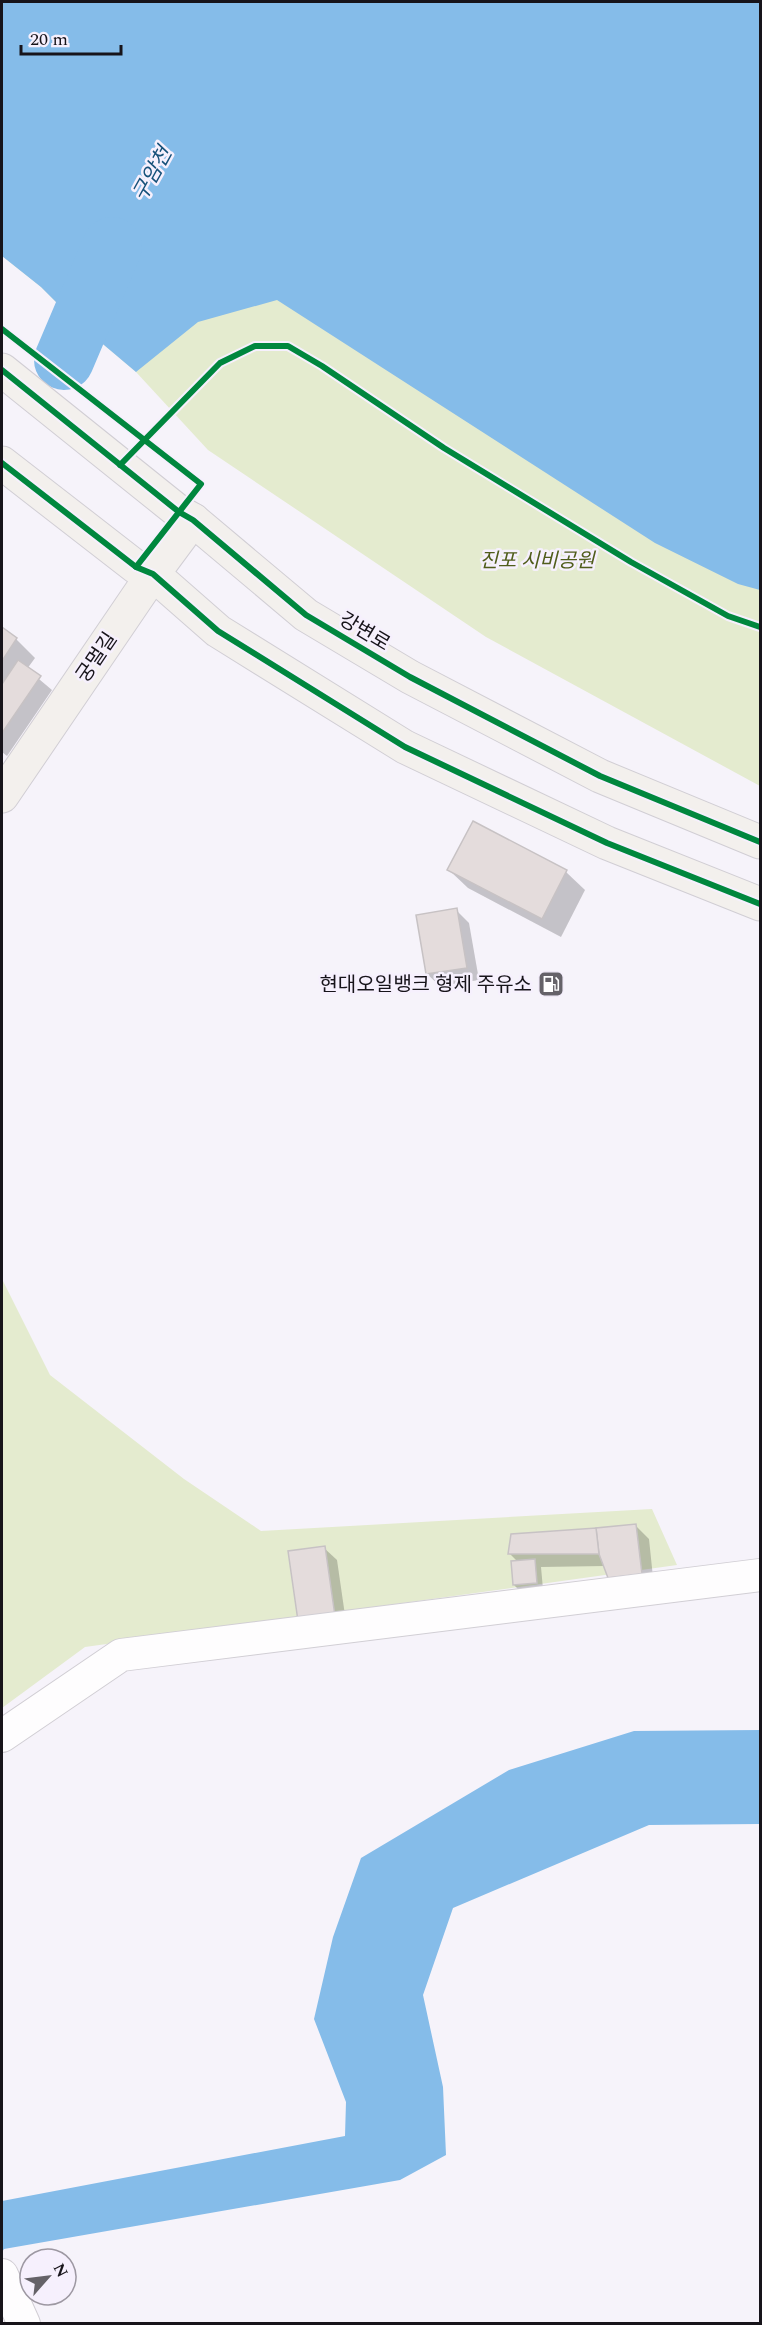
<svg xmlns="http://www.w3.org/2000/svg" width="762" height="2325" viewBox="0 0 762 2325" font-family="Spectral,'Noto Sans KR',serif">
	<rect width="100%" height="100%" fill="#f6f3fa"/>
	<g fill="#e4ebcf">
		<path d="M2,2H760V786L486,637L208,450L136,372L72,318L41,287L2,256Z"/>
		<path d="M2,1279L50,1375L184,1479L261,1531L652,1509L677,1565L85,1647L2,1708Z"/>
	</g>
	<g fill="#85bce9">
		<path d="M2,2H760V590L738,584L655,543L277,300L198,322L136,372L72,318L41,287L2,256Z"/>
		<path d="M760,1730V1824L649,1825L453,1908L423,1995L443,2087L446,2155L400,2180L4,2249L2,2252V2201L345,2136L346,2102L314,2019L333,1937L361,1858L509,1770L634,1731Z"/>
	</g>
	<g fill="#0003">
		<path d="M2,629L16,639L35,658L27,669L52,690L7,756L2,752Z"/>
		<path d="M473,823L566,872L585,890L561,937L468,888L449,870Z"/>
		<path d="M456,910L469,923L479,980L440,986L427,974Z"/>
		<path d="M636,1526L649,1539L654,1587L622,1590L609,1577L605,1566L541,1567L543,1589L520,1591L514,1585L518,1562L510,1554Z"/>
		<path d="M324,1548L337,1560L347,1629L312,1634Z"/>
	</g>
	<g fill="none" stroke-linecap="round" stroke-linejoin="round">
		<path stroke="#85bce9" stroke-width="60" d="M64,360L112,247"/>
	</g>
	<g fill="#e4dcdc" stroke="#c7c2c4" stroke-width="1.5">
		<path d="M2,627L17,638L2,661Z"/>
		<path d="M18,660L41,676L2,733V684Z"/>
		<path d="M473,821L567,870L542,919L447,870Z"/>
		<path d="M457,908L467,968L426,974L416,915Z"/>
		<path d="M636,1524L642,1574L608,1578L599,1554L596,1528Z"/>
		<path d="M596,1528L599,1554H508L511,1534Z"/>
		<path d="M325,1546L335,1616L298,1621L288,1551Z"/>
		<path d="M535,1559L537,1583L513,1585L511,1561Z"/>
	</g>
	<g fill="none" stroke-linecap="round" stroke-linejoin="round">
		<g stroke="#d1ced4" stroke-width="34">
			<g id="street">
				<path d="M2,1736L121,1655L760,1575"/>
				<path d="M2,2275L24,2324"/>
			</g>
		</g>
		<g stroke="#d1ced4" stroke-width="35">
			<g id="secondary">
				<path d="M2,370L179,512L193,520L306,615L410,677L600,776L760,842"/>
				<path d="M2,463L136,567L153,574L218,631L405,747L607,843L760,904"/>
				<path d="M2,796L153,574L193,520"/>
			</g>
		</g>
		<use href="#street" stroke="#fefdfe" stroke-width="32"/>
		<use href="#secondary" stroke="#f3f0ed" stroke-width="33"/>
		<g stroke="#f6f0fd" stroke-width="10">
			<g id="cycleway">
				<path d="M2,329L201,484L136,567"/>
				<path d="M2,370L179,512L193,520L306,615L410,677L600,776L760,842"/>
				<path d="M2,463L136,567L153,574L218,631L405,747L607,843L760,904"/>
				<path d="M120,465L220,363L255,346H288L322,366L444,448L631,562L728,616L760,627"/>
			</g>
		</g>
		<use href="#cycleway" stroke="#00873e" stroke-width="6"/>
	</g>
	<defs>
		<g id="fuel-square" transform="scale(1.35)"><rect x="-9" y="-9" width="18" height="18" rx="4" fill="#656268" stroke="#f6f0fd"/><path d="M-5.5-6h7V0h2V4h1.3V-2.5L3-4.5l.8-.8L6-3V5H2.5V1h-1V6h-7ZM-4.2-4.7v3.2H.2V-4.7Z" fill="#fff"/></g>
	</defs>
	<g fill-rule="evenodd">
		<use href="#fuel-square" x="551" y="984"/>
	</g>
	<g text-anchor="middle" stroke-width="5" stroke-linejoin="round" paint-order="stroke">
		<g font-size="20" font-style="italic" fill="#505d1b" stroke="#f6f0fd">
			<text x="537" y="567">진포 시비공원</text>
		</g>
		<g font-size="20" fill="#17141a" stroke="#f6f0fd">
			<text transform="translate(365 631) rotate(31)" y="7">강변로</text>
			<text transform="translate(96 657) rotate(-56)" y="7">궁멀길</text>
		</g>
		<g font-size="20" fill="#17141a" stroke="#f6f0fd" text-anchor="end">
			<text x="532" y="991">현대오일뱅크 형제 주유소</text>
		</g>
		<g font-size="21" font-style="italic" fill="#16517a" stroke="#f6f0fd">
			<text transform="translate(152 174) rotate(-61)" y="7">구암천</text>
		</g>
	</g>
	<rect width="762" height="2325" fill="none" stroke="#17141a" stroke-width="6"/>
	<g transform="translate(48 2277) rotate(62)"><circle r="28" fill="#f6f0fd" stroke="#9d98a2" stroke-width="1.5"/>
	<path d="M0-4.5L10 22L0 15L-10 22Z" fill="#656268"/>
	<text y="-9" font-size="16" font-weight="bold" text-anchor="middle" fill="#17141a">N</text>
	</g>
	<path d="M21 45v9h100v-9" fill="none" stroke="#17141a" stroke-width="3"/>
	<text x="30" y="45" font-size="18" fill="#17141a" stroke="#f6f0fd" stroke-width="4.5" paint-order="stroke">20 m</text>
</svg>
